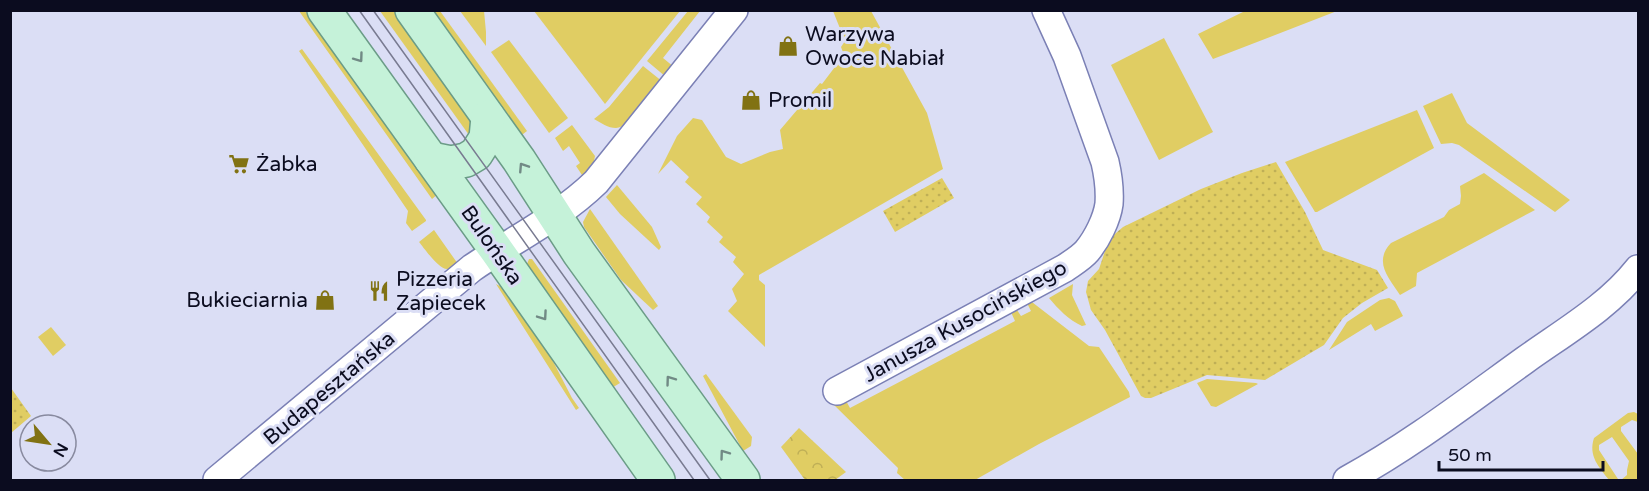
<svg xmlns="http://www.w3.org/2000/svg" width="1649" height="491" viewBox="0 0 1649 491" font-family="'Varela Round',sans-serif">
	<defs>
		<pattern id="forest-crowns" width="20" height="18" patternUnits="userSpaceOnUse" patternTransform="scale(1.5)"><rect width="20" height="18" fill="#e0cd63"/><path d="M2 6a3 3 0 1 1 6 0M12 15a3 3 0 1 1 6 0" fill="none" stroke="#bfaf56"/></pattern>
		<pattern id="park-dots" width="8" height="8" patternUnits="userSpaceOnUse" patternTransform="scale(1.5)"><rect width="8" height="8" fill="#e0cd63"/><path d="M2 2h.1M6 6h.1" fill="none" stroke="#bfaf56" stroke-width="1.8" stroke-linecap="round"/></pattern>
	</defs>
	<rect width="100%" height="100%" fill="#dbdef5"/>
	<g fill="#e0cd63" fill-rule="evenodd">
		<path d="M299,11H305L358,86L438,194L432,199Z"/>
		<path d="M380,11H396L476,121L474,142Z"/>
		<path d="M427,11H440L527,131L518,138Z"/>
		<path d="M460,11H484L486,32V46Z"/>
		<path d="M534,11H680L605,104Z"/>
		<path d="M688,11H700L663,58L674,67L666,77L647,61Z"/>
		<path d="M833,11H871L927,113L943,169L759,275V280L765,285V347L728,311L737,301L732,289L744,274L733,262L736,257L719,242L723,237L707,222L710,217L696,204L702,197L685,182L689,177L671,160L658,174L677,136L693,118L702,120L726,157L741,164L770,152L783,149L780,130L820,83L822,84L844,55L841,47L845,41Z"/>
		<path d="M1245,11V10L1337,11L1213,59L1198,34Z"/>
		<path d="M1164,38L1213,132L1159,160L1111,65Z"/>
		<path d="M509,40L568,118L549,133L491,52Z"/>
		<path d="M302,49L426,220V221L412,231L406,223L408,211L299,51Z"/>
		<path d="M643,66L663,82C653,94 631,127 616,128C608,128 601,123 594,119L609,107Z"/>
		<path d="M1452,93L1467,123L1570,200L1555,212L1459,145L1452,143L1441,144L1423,106Z"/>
		<path d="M1417,110L1434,148L1317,212H1315L1285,162Z"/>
		<path d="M572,125L595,156L593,166L584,178L576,166L580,163L569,146L563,151L555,138Z"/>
		<path d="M1484,173L1535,210L1417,273L1416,286L1400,295C1389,278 1373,262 1391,243L1444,217L1449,210L1460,204L1461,196L1460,186Z"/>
		<path d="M617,185L652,227L661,247L659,250L620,214L606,197Z"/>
		<path d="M590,209L658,306L653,310L621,280L584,227L583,222Z"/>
		<path d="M434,230L458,264C455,266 452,269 448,269C440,271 424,248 419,242Z"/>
		<path d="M529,259H532L620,383L610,389L528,274L527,264Z"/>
		<path d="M496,284L505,289L543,342L572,398L579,408L576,410Z"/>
		<path d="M1073,284L1072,295L1086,325L1082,326C1069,320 1058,309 1049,298Z"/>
		<path d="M1389,298L1395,301L1403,316L1375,331L1371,324L1329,350L1347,322L1380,300Z"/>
		<path d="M1028,299L1089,346L1099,347L1129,392L1130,397L1039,444L975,480H905L897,473L898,468L834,405L839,399H845L850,408L1015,321L1010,310L1015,307L1021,316L1031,311L1026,301Z"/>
		<path d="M51,327L66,345L53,356L38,337Z"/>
		<path d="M706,374L752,437L751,446L743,451L703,376Z"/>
		<path d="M1207,379L1256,383L1258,384L1216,407L1211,406L1197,383Z"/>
		<path d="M1634,412L1638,414V422L1632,420L1621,427V431L1638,454V480H1609C1599,467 1588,456 1594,438L1628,413ZM1612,437L1629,461L1627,470V475L1621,480L1618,479L1599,450V445Z"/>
	</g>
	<path fill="url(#forest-crowns)" d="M799,428L846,472L835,480H805L781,447Z"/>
	<g fill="url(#park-dots)">
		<path d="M1276,162L1305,212L1323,250L1377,270L1388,288L1362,303L1343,318L1324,345L1265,380L1207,375L1151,398H1145L1141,396L1105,330L1091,310L1086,292L1088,281L1099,269L1109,239L1123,227L1201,189L1242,173Z"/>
		<path d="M942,178L954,198L895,232L883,211Z"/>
		<path d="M11,388L31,416L11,433H10Z"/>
	</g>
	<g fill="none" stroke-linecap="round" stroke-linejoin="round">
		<g stroke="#7b80b5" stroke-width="30">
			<g id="minor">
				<path d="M837,391L1065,268C1072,263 1081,258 1087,251C1097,239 1107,219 1109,204C1110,190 1108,175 1105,162L1067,56L1046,10"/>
				<path d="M217,480L472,268C513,240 560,217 596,182L734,10"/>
				<path d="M1347,480C1408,447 1468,401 1525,360C1564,332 1608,307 1638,269"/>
			</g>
		</g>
		<g stroke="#6b9c87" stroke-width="36">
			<g id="major">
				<path d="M324,10L497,251L658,480"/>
				<path d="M412,10L519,160L579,253L743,480"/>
				<path d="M431,159L451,163L466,160L476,154L486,138L488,117"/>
			</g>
		</g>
		<use href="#minor" stroke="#fff" stroke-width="27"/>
		<use href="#major" stroke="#c5f2d9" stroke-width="33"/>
		<g stroke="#797b91" stroke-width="1.5">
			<path d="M359,10L694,480"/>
			<path d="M373,10L710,480"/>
		</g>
	</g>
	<defs><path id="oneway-chevron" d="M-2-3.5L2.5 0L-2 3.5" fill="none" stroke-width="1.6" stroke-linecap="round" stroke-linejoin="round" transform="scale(1.5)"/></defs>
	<g stroke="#718a85">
		<use href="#oneway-chevron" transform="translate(359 58) rotate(54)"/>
		<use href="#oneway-chevron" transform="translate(523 167) rotate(-123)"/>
		<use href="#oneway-chevron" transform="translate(543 316) rotate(55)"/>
		<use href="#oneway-chevron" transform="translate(670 380) rotate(-126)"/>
		<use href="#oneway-chevron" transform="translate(724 454) rotate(-126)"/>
	</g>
	<defs>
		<g id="shop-bare" transform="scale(1.62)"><path d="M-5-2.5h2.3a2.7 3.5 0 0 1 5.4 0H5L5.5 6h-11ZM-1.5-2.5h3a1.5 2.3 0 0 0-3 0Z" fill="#817213" stroke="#dbdef5" stroke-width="2.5" paint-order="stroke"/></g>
		<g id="supermarket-bare" transform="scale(1.62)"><path d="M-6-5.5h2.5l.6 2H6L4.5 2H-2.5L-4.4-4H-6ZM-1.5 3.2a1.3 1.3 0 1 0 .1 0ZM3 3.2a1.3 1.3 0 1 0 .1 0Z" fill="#817213" stroke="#dbdef5" stroke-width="2.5" paint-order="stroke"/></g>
		<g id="restaurant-bare" transform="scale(1.62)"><path d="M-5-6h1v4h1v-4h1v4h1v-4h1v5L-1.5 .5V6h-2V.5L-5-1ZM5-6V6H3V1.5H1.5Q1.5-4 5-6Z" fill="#817213" stroke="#dbdef5" stroke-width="2.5" paint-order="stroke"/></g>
	</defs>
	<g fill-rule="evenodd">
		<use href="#shop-bare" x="788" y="46"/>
		<use href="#shop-bare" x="751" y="100"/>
		<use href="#supermarket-bare" x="239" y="164"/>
		<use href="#restaurant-bare" x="379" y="291"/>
		<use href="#shop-bare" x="325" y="300"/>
	</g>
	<g text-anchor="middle" stroke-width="6" stroke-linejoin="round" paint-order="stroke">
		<g font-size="21" fill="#0b0c1f" stroke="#dbdef5" text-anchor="start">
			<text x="805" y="41">Warzywa<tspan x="805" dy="24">Owoce Nabiał</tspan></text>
			<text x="768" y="107">Promil</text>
			<text x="256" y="171">Żabka</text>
			<text x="396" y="286">Pizzeria<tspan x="396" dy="24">Zapiecek</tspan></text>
			<text x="308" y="307" text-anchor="end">Bukieciarnia</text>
		</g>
		<g font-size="21" fill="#0b0c1f" stroke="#dbdef5">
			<text transform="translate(492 245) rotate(55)" y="7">Bulońska</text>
			<text transform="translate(965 321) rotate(-29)" y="7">Janusza Kusocińskiego</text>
			<text transform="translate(329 388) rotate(-40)" y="7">Budapesztańska</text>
		</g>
	</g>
	<rect width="1649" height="491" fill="none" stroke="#0b0c1f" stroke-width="24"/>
	<g transform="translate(48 443) rotate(119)"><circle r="28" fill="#dbdef5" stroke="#888a9f" stroke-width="1.5"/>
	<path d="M0-4.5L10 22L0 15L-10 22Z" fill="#817213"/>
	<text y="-9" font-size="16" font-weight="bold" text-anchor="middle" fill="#0b0c1f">N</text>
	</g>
	<path d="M1439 461v9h164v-9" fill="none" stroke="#0b0c1f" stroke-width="3"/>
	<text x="1448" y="461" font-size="18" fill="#0b0c1f" stroke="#dbdef5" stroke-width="4.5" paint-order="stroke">50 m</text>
</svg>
